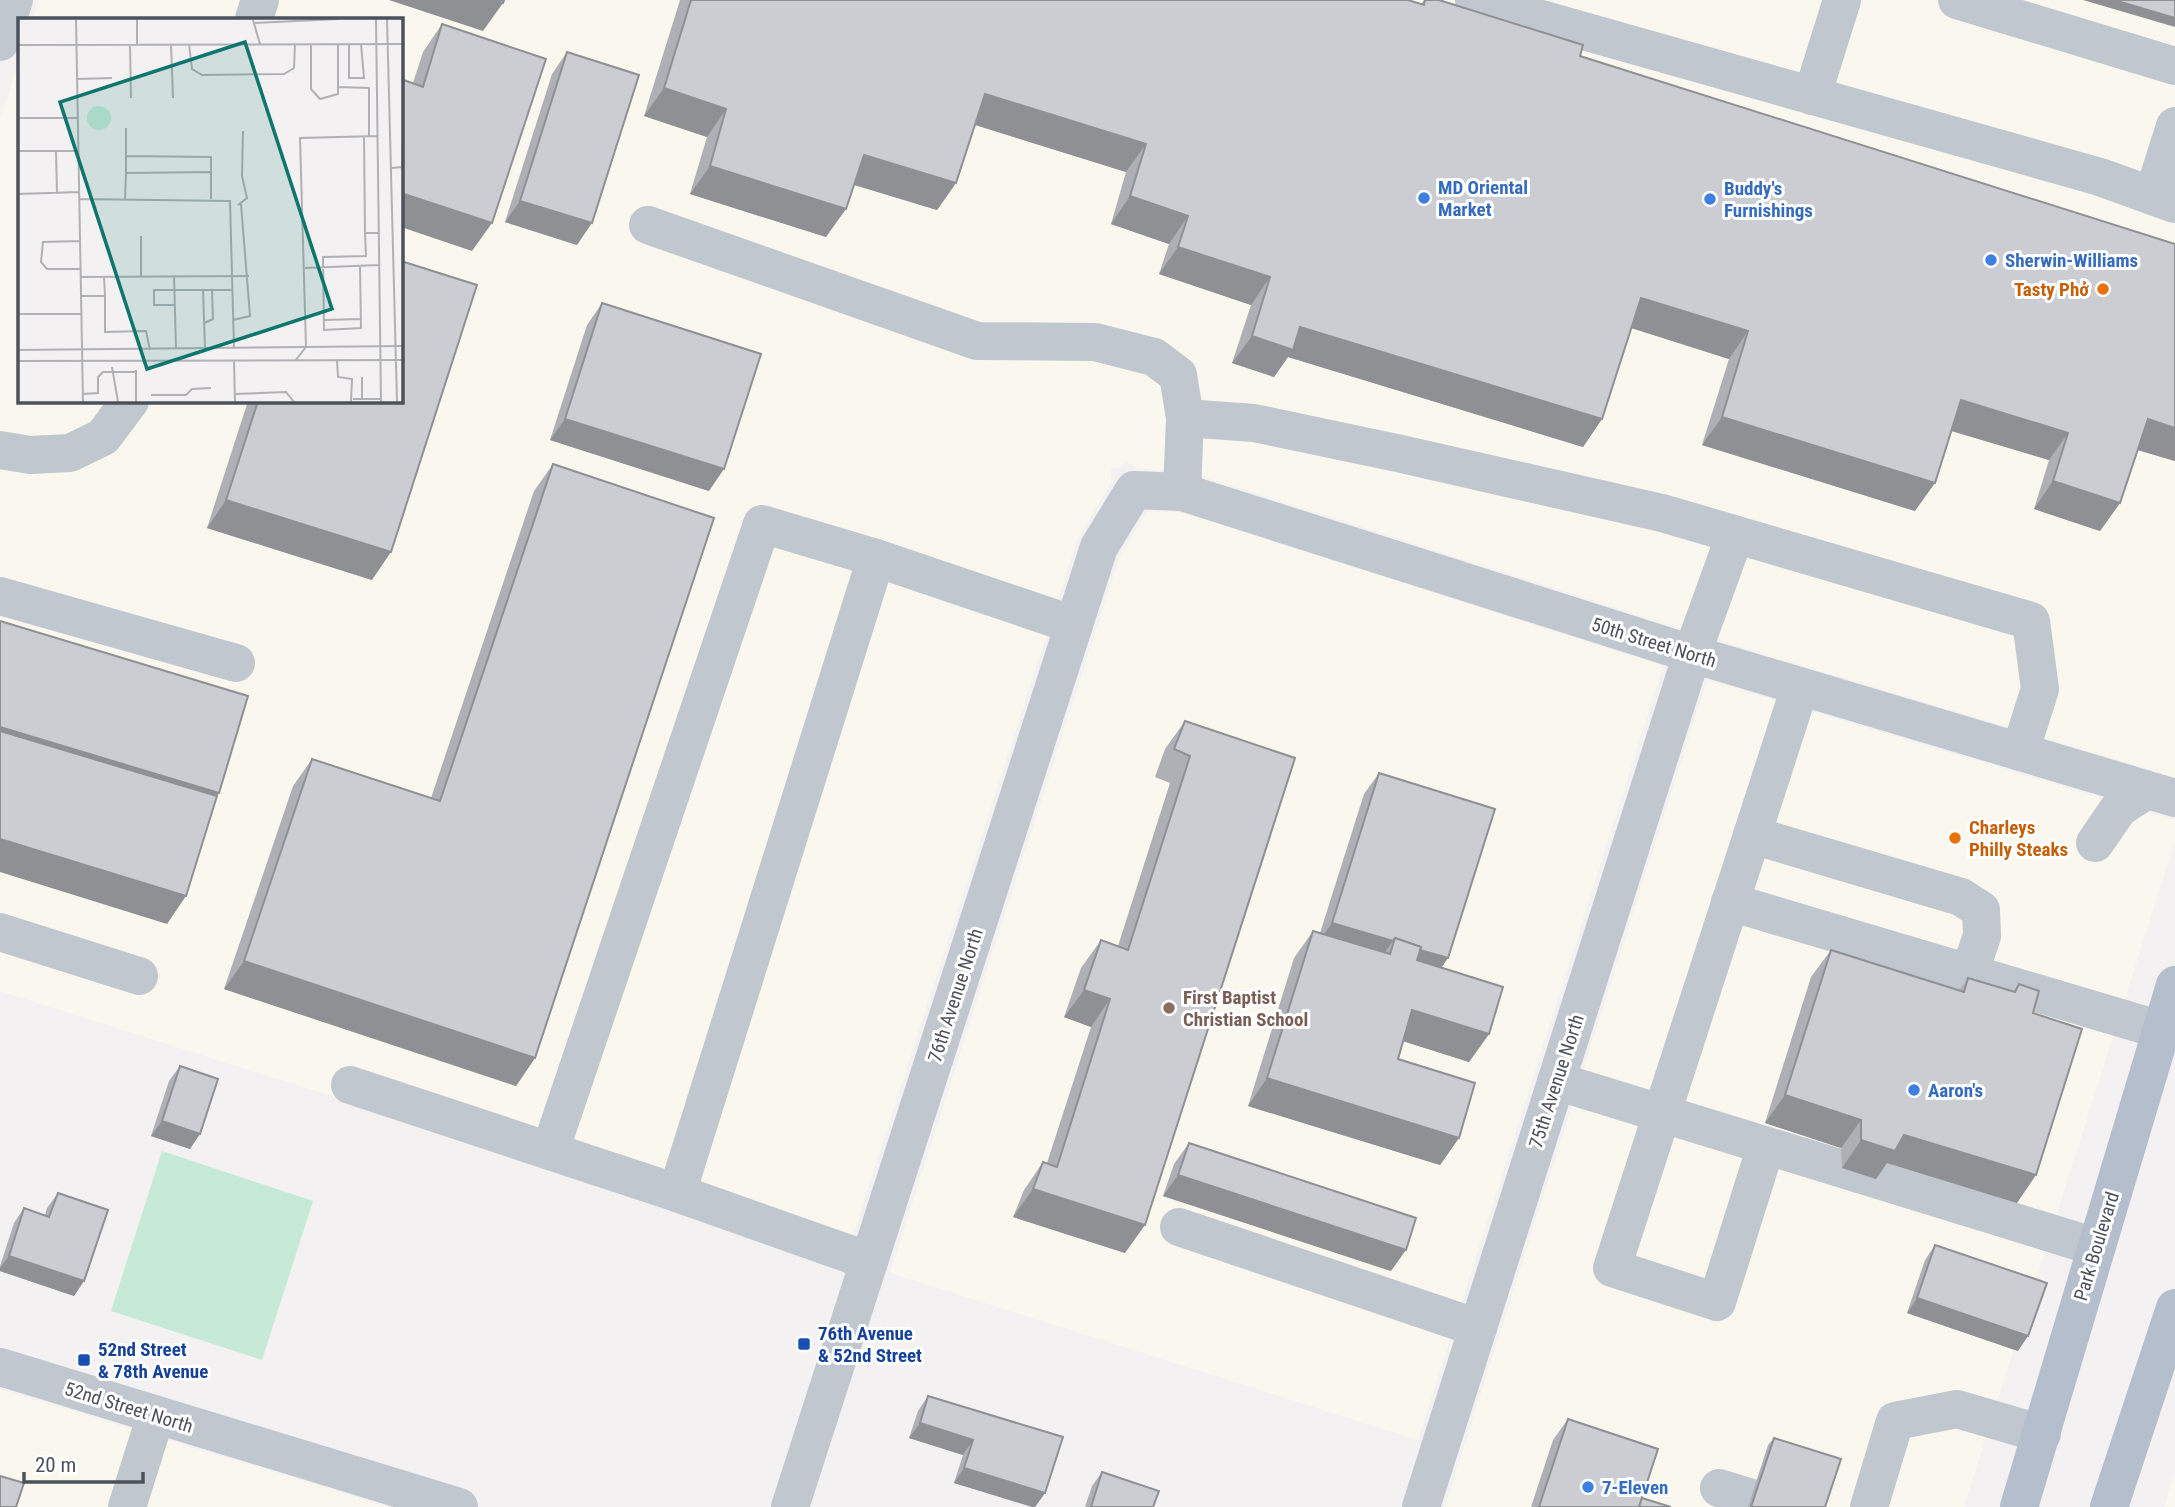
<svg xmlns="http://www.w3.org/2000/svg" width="2175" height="1507" viewBox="0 0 2175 1507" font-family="'Roboto Condensed',sans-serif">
	<rect width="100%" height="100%" fill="#f3f1f1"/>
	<g fill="#faf8ee">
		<path d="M39,0H2175V777L1698,634L1189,472L1139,469L1125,461L1120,468H1111V483L1077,540L845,1259L0,991V120L19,60V401H401V19H33Z"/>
		<path d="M1148,511L1180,512L1663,666L1418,1440L890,1273L1120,556Z"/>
		<path d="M1707,680L2175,820V841L1964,1507H1445Z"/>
		<path d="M0,1389L389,1507H0Z"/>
		<path d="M2175,1473V1507H2164Z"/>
	</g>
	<path fill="#c6ead7" d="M162,1151L313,1201L262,1360L111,1311Z"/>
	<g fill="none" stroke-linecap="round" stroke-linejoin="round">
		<g stroke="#c1c7ce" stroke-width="38">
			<path d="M1474,0L2100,177L2175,204"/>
			<path d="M1957,0L2175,66"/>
			<path d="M254,19L260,0"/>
			<path d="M0,42L14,0"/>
			<path d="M1812,96L1842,0"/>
			<path d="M2153,196L2175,126"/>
			<path d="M648,225L977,341L1095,342L1154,357L1178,375L1185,418L1182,492"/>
			<path d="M1185,418L1254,423L1397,453L1662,513L2031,621L2040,689L2020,752"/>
			<path d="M0,450L30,455L70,453L103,437L130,401"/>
			<path d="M0,596L236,663"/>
			<path d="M1752,835L1961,897L1981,910L1982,936L1969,974"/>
			<path d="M2095,843L2119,808L2147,790"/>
			<path d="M1730,902L2161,1030"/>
			<path d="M0,932L139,976"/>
			<path d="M1556,1081L2096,1247"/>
			<path d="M350,1085L677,1193"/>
			<path d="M1766,1146L1717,1302L1612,1268L1800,687"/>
			<path d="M550,1151L762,524L876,558"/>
			<path d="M1179,1227L1478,1328"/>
			<path d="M869,1261L677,1193L876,558L1074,625"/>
			<path d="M0,1367L459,1507"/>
			<path d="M1719,1488L1781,1507"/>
			<path d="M127,1507L156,1415"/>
			<path d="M790,1507L1099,547L1134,490L1182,492L1692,654L2175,798"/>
			<path d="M1421,1507L1692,654L1735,535"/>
			<path d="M1869,1507L1895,1421L1957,1409L2042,1434"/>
		</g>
		<g stroke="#b4becc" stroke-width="38">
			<path d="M2019,1507L2175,985"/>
			<path d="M2109,1507L2175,1308"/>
		</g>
	</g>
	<g fill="#afb0b5">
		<path d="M680,0H1408L1421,4L1424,0H1439L1580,56L2175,461L2137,450L2120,503L2100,531L2034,509L2049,460L1951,431L1915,511L1702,445L1729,359L1631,328L1602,419L1583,447L1288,357L1274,377L1232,363L1251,305L1159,274L1169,244L1111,224L1126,172L975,125L956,183L937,210L854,185L826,237L690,194L707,137L644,116Z"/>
		<path d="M442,24L472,251L413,83L423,52Z"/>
		<path d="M567,52L577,245L505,222L552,74Z"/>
		<path d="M602,303L709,491L550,440L587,325Z"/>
		<path d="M248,401H401L372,580L207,528Z"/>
		<path d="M553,464L535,1058L516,1086L224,989L293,786L312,759L431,798L534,491Z"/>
		<path d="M1185,721L1295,758L1125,1253L1013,1217L1024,1190L1043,1162L1047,1163L1091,1027L1064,1017L1081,968L1101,940L1118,946L1170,783L1155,777L1165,749Z"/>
		<path d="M1379,773L1441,968L1489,1034L1469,1062L1403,1041L1398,1059L1459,1138L1440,1165L1248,1106L1294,958L1313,931L1320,933L1364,794Z"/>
		<path d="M1831,950L1959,990L1968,978L2014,992L2019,984L2033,1013L2017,1203L1887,1163L1876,1179L1842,1168L1841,1148L1765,1123L1811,977Z"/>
		<path d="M180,1066L190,1149L151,1136L169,1081Z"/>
		<path d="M1189,1143L1391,1271L1163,1196L1174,1164Z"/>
		<path d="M58,1193L84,1281L74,1296L0,1271V1266L14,1223L24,1208L45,1215L47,1208Z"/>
		<path d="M1935,1245L2018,1351L1907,1313L1925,1260Z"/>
		<path d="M928,1396L1045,1493L1035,1507L954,1483L963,1455L909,1438L918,1411Z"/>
		<path d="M1568,1419L1642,1498L1671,1507H1531L1553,1440Z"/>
		<path d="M1774,1438L1825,1507H1748L1768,1445Z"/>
		<path d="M1102,1472L1153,1507H1085L1092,1486Z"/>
	</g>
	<g fill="#8e9094">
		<path d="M389,0H493L503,3L483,31Z"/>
		<path d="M2083,0H2114L2175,18V27Z"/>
		<path d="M664,88L726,109L707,137L644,116Z"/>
		<path d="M985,94L1146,144L1126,172L966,122Z"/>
		<path d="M864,155L956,183L937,210L845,182Z"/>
		<path d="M710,166L846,209L826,237L690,194Z"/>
		<path d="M401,193L492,223L472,251L401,227Z"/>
		<path d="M1130,196L1188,216L1169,244L1111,224Z"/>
		<path d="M520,201L592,223L577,245L505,222Z"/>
		<path d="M1178,247L1270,277L1251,305L1159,274Z"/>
		<path d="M1641,298L1748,331L1729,359L1622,325Z"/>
		<path d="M1300,327L1602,419L1583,447L1288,357L1274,377L1232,363L1252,336Z"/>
		<path d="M1961,400L2068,433L2049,460L1942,428Z"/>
		<path d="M1722,417L1935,483L1915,511L1702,445Z"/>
		<path d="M565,419L724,469L709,491L550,440Z"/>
		<path d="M2148,419L2175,428V461L2128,447Z"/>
		<path d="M2053,481L2120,503L2100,531L2034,509Z"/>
		<path d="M226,500L391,552L372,580L207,528Z"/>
		<path d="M0,727L219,793L199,821L0,761Z"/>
		<path d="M0,839L186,896L167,924L0,872Z"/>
		<path d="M1332,923L1393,941L1377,963L1317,944Z"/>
		<path d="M1394,942L1448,958L1433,980L1390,954Z"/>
		<path d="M244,961L535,1058L516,1086L224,989Z"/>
		<path d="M1084,990L1110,999L1091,1027L1064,1017Z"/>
		<path d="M1412,1010L1489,1034L1469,1062L1393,1038Z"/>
		<path d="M1267,1078L1459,1138L1440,1165L1248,1106Z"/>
		<path d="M1785,1095L1861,1120L1841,1148L1765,1123Z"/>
		<path d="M162,1121L200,1134L190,1149L151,1136Z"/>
		<path d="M1904,1135L2036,1175L2017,1203L1887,1163L1876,1179L1842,1168L1861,1140Z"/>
		<path d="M1178,1175L1406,1250L1391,1271L1163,1196Z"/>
		<path d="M1033,1189L1145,1225L1125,1253L1013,1217Z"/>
		<path d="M9,1256L84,1281L74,1296L0,1271V1268Z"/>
		<path d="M1917,1298L2028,1336L2018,1351L1907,1313Z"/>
		<path d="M920,1423L973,1440L963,1455L909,1438Z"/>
		<path d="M964,1468L1045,1493L1035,1507H1032L954,1483Z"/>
	</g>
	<g fill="#cbcdd3" stroke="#8e9094" stroke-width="2">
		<path d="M493,0H504L503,3Z"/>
		<path d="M691,0H1408L1424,5L1425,0H1439L1583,45L1580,56L2175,244V428L2148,419L2120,503L2053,481L2068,433L1961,400L1935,483L1722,417L1748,331L1641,298L1602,419L1300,327L1293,350L1252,336L1270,277L1178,247L1188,216L1130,196L1146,144L985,94L956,183L864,155L846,209L710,166L726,109L664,88Z"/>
		<path d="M2114,0H2175V18Z"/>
		<path d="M442,24L546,59L492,223L401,193V79L423,87Z"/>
		<path d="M567,52L639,75L592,223L520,201Z"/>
		<path d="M401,261L477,285L391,552L226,500L258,401H401Z"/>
		<path d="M602,303L761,354L724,469L565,419Z"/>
		<path d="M553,464L714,518L535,1058L244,961L312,759L440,801Z"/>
		<path d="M0,621L248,696L219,793L0,727Z"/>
		<path d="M1185,721L1295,758L1145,1225L1033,1189L1043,1162L1057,1167L1110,999L1084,990L1101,940L1128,950L1190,756L1174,749Z"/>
		<path d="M0,731L217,796L186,896L0,839Z"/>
		<path d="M1379,773L1495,809L1448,958L1420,950L1421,947L1395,938L1393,941L1332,923Z"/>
		<path d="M1313,931L1390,954L1395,938L1421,947L1417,960L1503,987L1489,1034L1412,1010L1398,1059L1475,1083L1459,1138L1267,1078Z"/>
		<path d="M1831,950L1964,992L1968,978L2015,992L2019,984L2039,991L2033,1013L2082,1029L2036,1175L1904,1135L1895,1151L1861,1140V1120L1785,1095Z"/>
		<path d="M180,1066L218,1079L200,1134L162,1121Z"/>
		<path d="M1189,1143L1416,1218L1406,1250L1178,1175Z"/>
		<path d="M58,1193L108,1210L84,1281L9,1256L24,1208L49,1217Z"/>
		<path d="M1935,1245L2047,1283L2028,1336L1917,1298Z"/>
		<path d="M928,1396L1063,1437L1045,1493L964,1468L973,1440L920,1423Z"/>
		<path d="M1568,1419L1658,1449L1639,1507H1539Z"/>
		<path d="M1774,1438L1841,1459L1825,1507H1751Z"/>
		<path d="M1102,1472L1159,1491L1153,1507H1091Z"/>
		<path d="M0,1476L24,1483L16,1507H0Z"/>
		<path d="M1642,1498L1671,1507H1639Z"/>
	</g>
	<g fill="#3f7fe0" stroke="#fff" stroke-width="2.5">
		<circle cx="1424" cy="198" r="7"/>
		<circle cx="1710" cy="199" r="7"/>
		<circle cx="1991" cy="260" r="7"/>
		<circle cx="1914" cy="1090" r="7"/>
		<circle cx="1588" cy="1487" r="7"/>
	</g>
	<g fill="#e8710a" stroke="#fff" stroke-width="2.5">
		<circle cx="2103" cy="289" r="7"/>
		<circle cx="1955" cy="838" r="7"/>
	</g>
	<circle fill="#8d6e63" stroke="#fff" stroke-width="2.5" cx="1169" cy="1008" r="7"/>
	<g fill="#1a4fb4" stroke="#fff" stroke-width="2.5">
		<rect x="797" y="1337" width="14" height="14" rx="3.5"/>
		<rect x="77" y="1353" width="14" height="14" rx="3.5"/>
	</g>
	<g text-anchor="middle" stroke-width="6" stroke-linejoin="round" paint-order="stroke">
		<g font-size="19" font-weight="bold" fill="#366cbe" stroke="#fff" text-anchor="start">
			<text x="1438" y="194">MD Oriental<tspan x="1438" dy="22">Market</tspan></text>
			<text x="1724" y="195">Buddy's<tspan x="1724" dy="22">Furnishings</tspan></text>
			<text x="2005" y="267">Sherwin-Williams</text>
			<text x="1928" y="1097">Aaron's</text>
			<text x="1602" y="1494">7-Eleven</text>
		</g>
		<g font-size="19" font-weight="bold" fill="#c56008" stroke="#fff" text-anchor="end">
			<text x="2089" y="296">Tasty Phở</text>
			<text x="1969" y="834" text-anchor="start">Charleys<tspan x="1969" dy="22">Philly Steaks</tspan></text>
		</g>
		<g font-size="19" fill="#4b525c" stroke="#fff">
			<text transform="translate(1654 642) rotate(17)" y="7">50th Street North</text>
			<text transform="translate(955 995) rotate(-72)" y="7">76th Avenue North</text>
			<text transform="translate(1556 1081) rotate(-72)" y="7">75th Avenue North</text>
			<text transform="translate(2096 1246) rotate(-73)" y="7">Park Boulevard</text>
			<text transform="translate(129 1407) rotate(17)" y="7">52nd Street North</text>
		</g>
		<g font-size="19" font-weight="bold" fill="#785e54" stroke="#fff" text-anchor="start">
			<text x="1183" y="1004">First Baptist<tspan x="1183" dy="22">Christian School</tspan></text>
		</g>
		<g font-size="19" font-weight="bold" fill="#164399" stroke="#fff" text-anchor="start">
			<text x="818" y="1340">76th Avenue<tspan x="818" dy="22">&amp; 52nd Street</tspan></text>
			<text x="98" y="1356">52nd Street<tspan x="98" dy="22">&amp; 78th Avenue</tspan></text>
		</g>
	</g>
	<g transform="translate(18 18)">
		<rect width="385" height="385" fill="#f3f1f1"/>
		<path d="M69 100a12 12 0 1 1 24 0a12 12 0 1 1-24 0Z" fill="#c6ead7"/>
		<path fill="none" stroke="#b0b1b5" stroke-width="2" d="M58,1L65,384M119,1V26M358,1L363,384M369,1L379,384M235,2L242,26M236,5L321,1M112,26L113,80M153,26L155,80M171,26L174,51L184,57L266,56L276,50L277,26M293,26V71L302,81L320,76V26M331,26V60H346L343,26M0,27L385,26M59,61L94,60M320,69L351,70V118M0,100H60M346,118L347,215H361M0,133H60M38,133L39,175M108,138L193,139V154M373,150L384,149L385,124M108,155V110M0,176L61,174M61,181L212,183L216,330M107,181L108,155L193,154V181M220,187L229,180L224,158L225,113M62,223L25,224L23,244L29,251H63M342,249L343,310L306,312L305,239L348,238L347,215M287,250L361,247M123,258V218M156,258L158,331M63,259L231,258M185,272L187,330M63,278H87L86,259M87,278V314L128,313L132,332M157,287H136V272H215M0,296H64M215,302L232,298L223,186M306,302L343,301M186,305L195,301L194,272M0,332L385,328M319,342L320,359L334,361L333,384M0,343L385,342M216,343L217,384M277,343L288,329L282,120L359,118M94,349L100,384M118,352V384M344,359V381M64,376L80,375V359L85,354H118M217,376L268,374L276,384M133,377H168L174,371L193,370M335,381H363"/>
		<path fill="#0f766e" fill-opacity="0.15" stroke="#0f766e" stroke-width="3.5" d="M227,24L314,291L129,351L42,84Z"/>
		<rect width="385" height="385" fill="none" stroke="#4b525c" stroke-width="3.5"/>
	</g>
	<path d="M24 1472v10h119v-10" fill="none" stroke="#4b525c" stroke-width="3.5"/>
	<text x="35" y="1472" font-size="21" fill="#4b525c" stroke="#ffffff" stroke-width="5" paint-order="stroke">20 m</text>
</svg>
